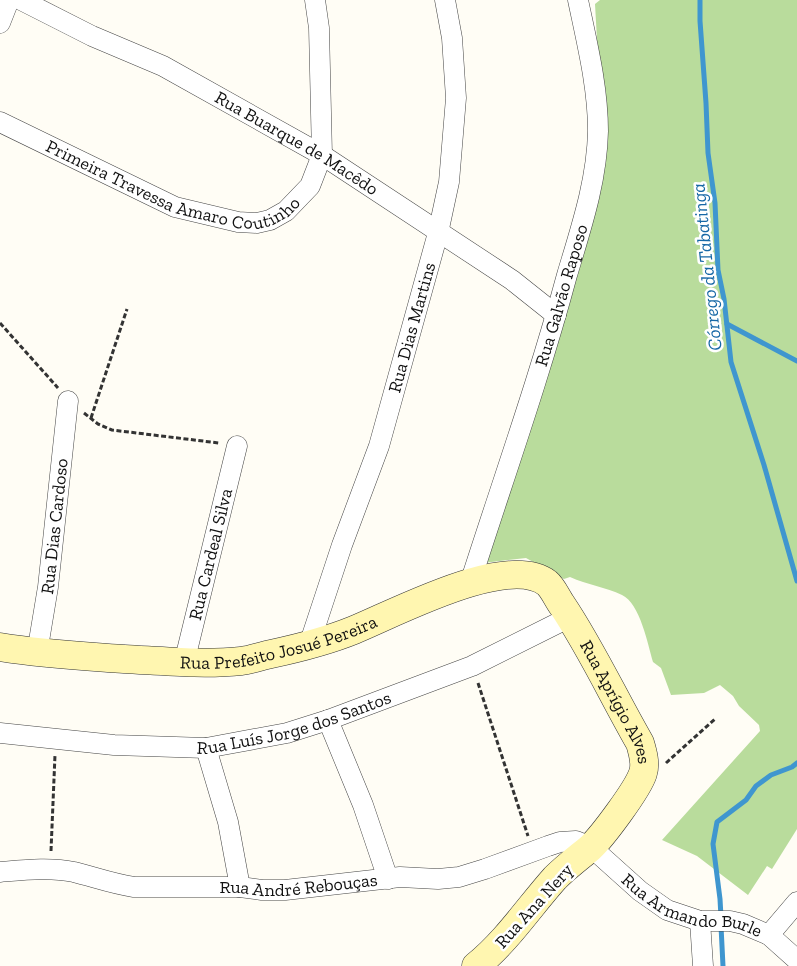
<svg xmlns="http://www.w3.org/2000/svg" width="797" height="966" viewBox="0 0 797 966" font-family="'Zilla Slab',serif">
	<rect width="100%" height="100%" fill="#fffdf5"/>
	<path fill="#b9dc9c" d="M600,0H797V829L772,869L767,866L748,895L697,856L662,840L760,731L759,725L739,706L733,696L720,685L704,693L671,695L661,668L653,662C648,645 640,603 622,595C606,587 587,585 570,577L564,579L526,558L483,563L604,165L595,4Z"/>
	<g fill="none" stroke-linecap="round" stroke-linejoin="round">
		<g stroke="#3f96cf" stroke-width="5">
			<path d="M700,0V21L706,103L708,153L715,203L718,270L724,299L731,362L764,465L797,581"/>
			<path d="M727,324L797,361"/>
			<path d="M721,917L720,899L713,844L717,822L746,800L756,786L771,775L792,767L797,763"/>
			<path d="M721,926L723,966"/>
		</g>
		<g stroke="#444" stroke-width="21">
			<g id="street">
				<path id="s1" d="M21,0L92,36L163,66L322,155L512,280L556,315"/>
				<path d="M0,23L9,0"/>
				<path id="s2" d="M0,122L175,207L238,222L257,223L270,220L286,211L310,186L322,155L319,28L315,0"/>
				<path id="s3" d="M470,583C503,480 539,379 567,275C581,228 597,181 598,131C598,87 587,43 578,0"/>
				<path id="s4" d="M309,645L342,545L379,446L438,233L449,182L456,98L452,38L445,0"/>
				<path id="s5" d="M37,653L48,587L68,401"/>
				<path id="s6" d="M184,663L237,446"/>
				<path d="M328,720L363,805L388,879"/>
				<path id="s7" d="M0,733L114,745L206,748L287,733L328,720L472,666L570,617"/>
				<path d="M206,748L228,822L240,887"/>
				<path id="s8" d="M0,872C24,870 50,867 74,872C94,877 113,884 134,887H240L262,890H285L400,877L438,879L459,877L485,869L548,846L560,842L576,841L591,847L640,891L667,910L700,921H730L743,924L769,935L797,960"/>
				<path d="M700,921L703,966"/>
				<path d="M769,935L797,902"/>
			</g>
		</g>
		<g stroke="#333" stroke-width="29">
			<g id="secondary">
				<path id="s9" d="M0,647C42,654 82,656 124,659C163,661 203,665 241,661C251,660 261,656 271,654C299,648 327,641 354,630C396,613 507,553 547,583C553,588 557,598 562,605C591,648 614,698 640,743C643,753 646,764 643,773C638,789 602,837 590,848C578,858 566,867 555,878C529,907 507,941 476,966"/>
			</g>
		</g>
		<g stroke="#333" stroke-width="3" stroke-dasharray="5 2.5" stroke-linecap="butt">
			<path d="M0,323L58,388"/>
			<path d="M84,413L98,424L112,430L219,443"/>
			<path d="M91,418L127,309"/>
			<path d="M478,683L528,836"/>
			<path d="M666,763L715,719"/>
			<path d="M51,851L55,755"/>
		</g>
		<use href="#street" stroke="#fff" stroke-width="20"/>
		<use href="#secondary" stroke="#fff6b0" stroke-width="28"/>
	</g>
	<g text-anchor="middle" stroke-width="5" stroke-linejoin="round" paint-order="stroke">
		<g font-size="18" fill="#111" stroke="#fff">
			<text dy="6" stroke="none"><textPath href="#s1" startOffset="311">Rua Buarque de Macêdo</textPath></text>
			<text dy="6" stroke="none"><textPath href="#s2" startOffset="189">Primeira Travessa Amaro Coutinho</textPath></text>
			<text dy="6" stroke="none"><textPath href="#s3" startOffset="302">Rua Galvão Raposo</textPath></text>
			<text dy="6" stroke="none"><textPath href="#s4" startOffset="334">Rua Dias Martins</textPath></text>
			<text dy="6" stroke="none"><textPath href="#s5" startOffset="128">Rua Dias Cardoso</textPath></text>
			<text dy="6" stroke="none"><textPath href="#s6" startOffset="112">Rua Cardeal Silva</textPath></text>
			<text dy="6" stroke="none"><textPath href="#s9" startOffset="282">Rua Prefeito Josué Pereira</textPath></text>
			<text dy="6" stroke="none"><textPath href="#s9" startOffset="702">Rua Aprígio Alves</textPath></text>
			<text dy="6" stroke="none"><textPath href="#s7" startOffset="298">Rua Luís Jorge dos Santos</textPath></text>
			<text dy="6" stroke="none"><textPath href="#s8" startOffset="301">Rua André Rebouças</textPath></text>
			<text dy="6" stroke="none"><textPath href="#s8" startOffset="722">Rua Armando Burle</textPath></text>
			<text transform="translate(534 906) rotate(-48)" y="6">Rua Ana Nery</text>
		</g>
		<g font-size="19" font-style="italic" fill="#1768a6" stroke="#fff">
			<text transform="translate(706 267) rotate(-96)" y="7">Córrego da Tabatinga</text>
		</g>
	</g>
</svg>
